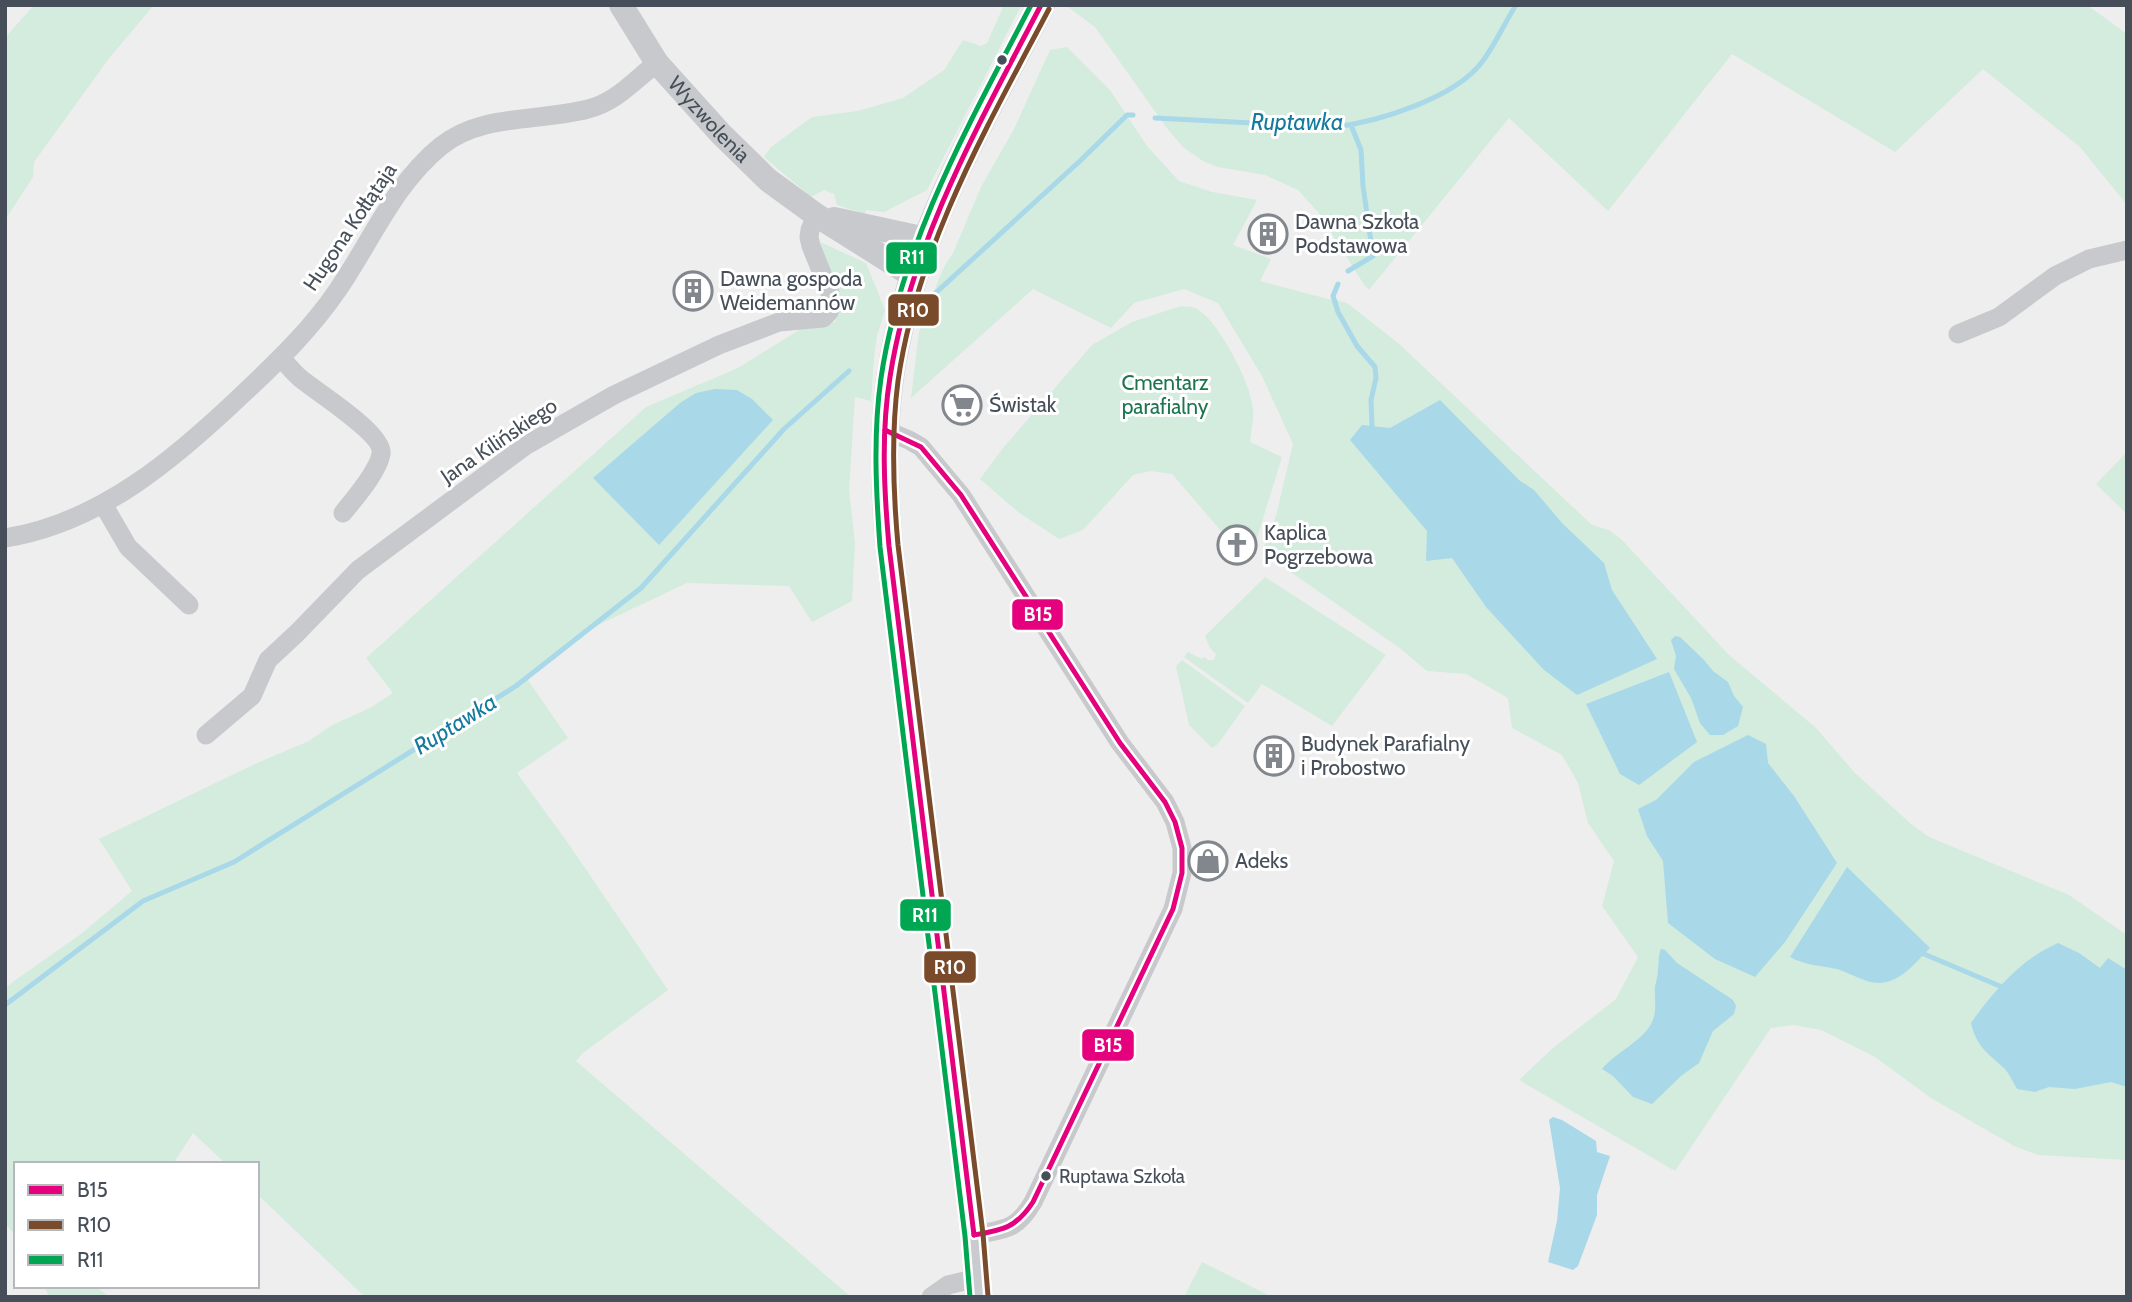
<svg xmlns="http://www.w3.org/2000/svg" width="2132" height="1302" viewBox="0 0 2132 1302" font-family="Cabin,sans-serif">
	<rect width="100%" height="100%" fill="#eee"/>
	<g fill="#d3ecde">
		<path d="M34,5H154L110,57L34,162L33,177L5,220V38Z"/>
		<path d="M1004,5L1021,6L927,190L884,212L866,210L865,214L837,205L834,194L824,190L811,197L764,157L771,147L812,117L858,111L903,98L944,70L963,40L981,46L987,43Z"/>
		<path d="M1069,5H2087L2127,34V205L2080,147L1983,69L1895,152L1732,54L1608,211L1509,118L1369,290L1365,286L1318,212L1298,190L1265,175L1218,167L1203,161L1184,148L1169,131L1095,27L1068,7Z"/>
		<path d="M1067,47L1110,90L1147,146L1179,181L1212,192L1257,200L1233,245L1271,259L1260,281L1332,300L1333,296L1339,301L1347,303L1398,343L1592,525L1609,530L1621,539L1729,655L1816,728L1855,773L1911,824L1929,837L2069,895L2127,935V1160L2038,1155L2014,1146L1931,1098L1875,1057L1821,1030L1794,1025L1771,1028L1675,1171L1519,1080L1553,1048L1616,999L1638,957L1602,906L1614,861L1588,823L1578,783L1562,755L1512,728L1508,698L1466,674L1427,671L1401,649L1262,552L1276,516L1293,444L1262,376L1218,303L1184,289L1134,303L1111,328L1033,289L911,398L919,332L934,291L945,265L953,253L981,187L1013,131L1050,50Z"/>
		<path d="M820,242L866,263L885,310L877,336L874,358L871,401L855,397L849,490L855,543L852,601L812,622L789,586L687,583L579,634L525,676L568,738L517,773L568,843L668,990L583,1053L576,1061L851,1297H365L257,1194V1164H226L193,1133L173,1164H16V1236L5,1223V989L14,981L81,934L132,891L99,839L257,763L309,741L332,725L370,708L393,693L366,658L646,407L738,368L799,330L835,322C845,294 829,268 820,242Z"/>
		<path d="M1181,306C1187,307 1193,306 1197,309C1218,320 1252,385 1253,409C1254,419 1251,431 1250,442L1282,457L1253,551L1239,530L1222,532L1172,474L1150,471L1133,475L1083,530L1059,539L1018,512L980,479L1003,448L1092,345L1132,322Z"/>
		<path d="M2127,452V514L2096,484Z"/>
		<path d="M1265,577L1386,655L1332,726L1262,684L1248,703L1184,657L1188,652L1202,659L1204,657L1208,660H1214L1216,654L1210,648L1205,636Z"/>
		<path d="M1182,660L1245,706L1218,744L1212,748L1189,725L1176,666Z"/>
		<path d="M1202,1262L1272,1297H1184Z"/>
		<path d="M44,1286C63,1286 96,1279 108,1297H49Z"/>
	</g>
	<g fill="#a9d8e8">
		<path d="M715,389L737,390L752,399L773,420L659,545L593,478L680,403L696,393Z"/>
		<path d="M1440,400L1519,480L1534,490L1562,523L1604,563L1612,590L1657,659L1577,695L1544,670L1486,607L1452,558L1426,561L1427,531L1350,440L1362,425L1390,428Z"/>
		<path d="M1675,636L1680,637L1704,660L1713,671L1728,682L1734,696L1743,707L1738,726L1723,735H1710L1700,723L1691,698L1674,669L1676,656L1671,640Z"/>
		<path d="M1669,672L1697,742L1639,785L1620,774L1586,704Z"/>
		<path d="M1748,735L1766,744L1768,763L1794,796L1837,863L1785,942L1755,977L1715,959L1668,923L1663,861L1647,836L1638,809L1656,800L1694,762Z"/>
		<path d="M1847,867L1930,948C1913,965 1895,990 1867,981C1857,978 1847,972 1837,969C1819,965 1807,966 1790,957Z"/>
		<path d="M2058,943L2079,953L2100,968L2108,958L2127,970V1087L2111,1082L2075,1089L2049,1087L2035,1092L2017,1089C2013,1082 2010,1075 2005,1069C1988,1053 1977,1048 1971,1023C1994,991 2021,959 2058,943Z"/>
		<path d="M1661,949L1665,950L1677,963L1733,1000L1736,1006L1734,1014L1713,1031L1699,1063L1681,1076L1652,1104L1633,1097L1613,1076L1602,1069C1615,1053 1642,1041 1651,1024C1658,1011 1654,1000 1655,987C1656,981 1658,976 1658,970C1659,962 1658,956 1661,949Z"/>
		<path d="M1553,1117L1562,1120L1596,1141L1597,1152L1610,1156L1597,1195V1215L1578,1266L1573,1270L1548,1262L1557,1221L1560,1188L1549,1120Z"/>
	</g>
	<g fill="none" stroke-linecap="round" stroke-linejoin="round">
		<g stroke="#a9d8e8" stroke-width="5">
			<path d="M1155,118L1334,127C1378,122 1455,98 1482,62C1495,45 1504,24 1516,5"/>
			<path d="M1348,271L1373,256L1363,186L1361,150L1351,125"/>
			<path d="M1338,284L1333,296L1338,312L1357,346L1375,367L1376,378L1371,400L1372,426"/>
			<path d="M929,299L1081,160L1127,115H1133"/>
			<path d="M1924,954L2002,987"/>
			<path d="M5,1005L143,901L234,862L516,686L641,588L784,429L849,371"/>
		</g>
		<g stroke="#c8c9cc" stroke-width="19">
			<path d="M1958,334L1999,317L2055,276L2089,259L2127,250"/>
			<path d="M281,358C287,364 293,372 300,378C315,391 385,434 381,454C378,472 354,499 343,513"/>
			<path d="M885,430L909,440L921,447L961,495L1120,743L1165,802L1175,822L1182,848V873L1173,909L1033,1202C1016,1231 1004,1229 974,1235"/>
			<path d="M103,504L128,547L189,605"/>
			<path d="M5,538C101,523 177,457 245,392C278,361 311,329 337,291C371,242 394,184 441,146C483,113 539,122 588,109C617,102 634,80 657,63"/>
			<path d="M206,735L252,696L268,660L297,633L358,570L525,446L614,395L719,345L779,322L823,318L829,312L832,304L830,293L811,246L809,237L810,230L816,215"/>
			<path d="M931,1297L948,1285L977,1278"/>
		</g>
		<g stroke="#c8c9cc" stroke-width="24">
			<path id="s1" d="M621,5L657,63L721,134L768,180L816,215L905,271L914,275"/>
			<path d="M834,219L926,239"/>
		</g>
		<path stroke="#c9cbce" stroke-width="28" d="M979,1297L974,1235L889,546C884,489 882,433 890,377C911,237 978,128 1041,5"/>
		<g stroke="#fff" stroke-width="10">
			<g id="bus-1">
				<path d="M885,430L921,447L961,495L1120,743L1165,802L1175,822L1182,848V873L1173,909L1033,1202C1016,1228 1003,1230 974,1235"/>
				<path d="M974,1235L889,546C884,490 881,433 890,377C911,242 979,124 1041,5"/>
			</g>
		</g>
		<g stroke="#fff" stroke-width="10">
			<path id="bus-2" d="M988,1296L983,1234L898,545C893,490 891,435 898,381C917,247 987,127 1049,9"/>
		</g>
		<g stroke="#fff" stroke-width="10">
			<path id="bus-3" d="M970,1297L965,1236L880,547C876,491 873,434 881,378C901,243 969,124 1031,5"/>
		</g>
		<use href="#bus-1" stroke="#e5007d" stroke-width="5"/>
		<use href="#bus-2" stroke="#7a4b2a" stroke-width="5"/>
		<use href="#bus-3" stroke="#00a651" stroke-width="5"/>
	</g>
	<defs>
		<g id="building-ring" transform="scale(2.0125)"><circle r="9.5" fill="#fff" stroke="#81878d" stroke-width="1.5"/><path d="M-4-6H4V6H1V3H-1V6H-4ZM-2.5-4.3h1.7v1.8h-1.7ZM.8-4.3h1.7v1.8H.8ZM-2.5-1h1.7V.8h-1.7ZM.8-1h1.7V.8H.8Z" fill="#81878d"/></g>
		<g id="supermarket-ring" transform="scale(2.0125)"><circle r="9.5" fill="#fff" stroke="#81878d" stroke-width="1.5"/><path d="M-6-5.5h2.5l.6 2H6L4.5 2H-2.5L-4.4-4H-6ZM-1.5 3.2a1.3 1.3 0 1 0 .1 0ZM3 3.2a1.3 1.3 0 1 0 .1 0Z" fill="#81878d"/></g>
		<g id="church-ring" transform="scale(2.0125)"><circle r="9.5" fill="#fff" stroke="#81878d" stroke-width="1.5"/><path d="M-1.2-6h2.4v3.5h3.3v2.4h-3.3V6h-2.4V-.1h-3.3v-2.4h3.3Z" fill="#81878d"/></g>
		<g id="shop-ring" transform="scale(2.0125)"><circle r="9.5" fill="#fff" stroke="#81878d" stroke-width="1.5"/><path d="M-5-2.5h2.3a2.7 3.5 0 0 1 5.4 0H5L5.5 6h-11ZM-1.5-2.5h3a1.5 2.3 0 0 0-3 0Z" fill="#81878d"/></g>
	</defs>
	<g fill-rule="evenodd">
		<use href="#building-ring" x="1268" y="234"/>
		<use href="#building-ring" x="693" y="291"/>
		<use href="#supermarket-ring" x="962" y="405"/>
		<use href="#church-ring" x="1237" y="545"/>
		<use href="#building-ring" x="1274" y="756"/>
		<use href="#shop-ring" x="1208" y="861"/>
	</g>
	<g fill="#464f59" stroke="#fff" stroke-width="2.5">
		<circle cx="1002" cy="60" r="6"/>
		<circle cx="1046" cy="1176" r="6"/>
	</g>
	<g text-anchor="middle" stroke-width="6" stroke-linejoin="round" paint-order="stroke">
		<g font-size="19" fill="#464f59" stroke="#fff" text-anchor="start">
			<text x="1059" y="1183">Ruptawa Szkoła</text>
		</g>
		<g font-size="21" fill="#464f59" stroke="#fff">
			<text dy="7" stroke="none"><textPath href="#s1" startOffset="145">Wyzwolenia</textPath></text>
			<text transform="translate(350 227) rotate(-56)" y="7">Hugona Kołłątaja</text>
			<text transform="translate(499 441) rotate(-34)" y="7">Jana Kilińskiego</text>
		</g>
		<g font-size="21" fill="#464f59" stroke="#fff" text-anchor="start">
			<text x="1295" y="229">Dawna Szkoła<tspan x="1295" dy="24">Podstawowa</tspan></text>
			<text x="720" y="286">Dawna gospoda<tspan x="720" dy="24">Weidemannów</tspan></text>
			<text x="989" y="412">Świstak</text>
			<text x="1264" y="540">Kaplica<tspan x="1264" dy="24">Pogrzebowa</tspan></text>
			<text x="1301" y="751">Budynek Parafialny<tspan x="1301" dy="24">i Probostwo</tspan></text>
			<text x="1235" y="868">Adeks</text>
		</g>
		<g font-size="21" fill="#1c754d" stroke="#fff">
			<text x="1165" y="390">Cmentarz<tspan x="1165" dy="24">parafialny</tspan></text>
		</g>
		<g font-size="23" font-style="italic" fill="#147a9e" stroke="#fff">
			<text x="1297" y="130">Ruptawka</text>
			<text transform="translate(455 724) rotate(-32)" y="8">Ruptawka</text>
		</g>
	</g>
	<g stroke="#fff" stroke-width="2.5">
		<rect x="885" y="241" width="53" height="34" rx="7" fill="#00a651"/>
		<rect x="887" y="293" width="53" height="34" rx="7" fill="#7a4b2a"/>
		<rect x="1011" y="598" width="53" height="33" rx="7" fill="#e5007d"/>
		<rect x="899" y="898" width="53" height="34" rx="7" fill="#00a651"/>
		<rect x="923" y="950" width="54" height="34" rx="7" fill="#7a4b2a"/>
		<rect x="1081" y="1028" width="54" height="34" rx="7" fill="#e5007d"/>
	</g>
	<g font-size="19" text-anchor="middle" font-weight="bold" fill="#fff">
		<text x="912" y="264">R11</text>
		<text x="913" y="317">R10</text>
		<text x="1038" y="621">B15</text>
		<text x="925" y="922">R11</text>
		<text x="950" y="974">R10</text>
		<text x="1108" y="1052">B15</text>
	</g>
	<rect width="2132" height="1302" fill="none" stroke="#464f59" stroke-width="14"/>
	<rect x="14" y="1162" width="245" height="126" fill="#ffffff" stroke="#b5b9bd" stroke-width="2"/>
	<rect x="28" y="1185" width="35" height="10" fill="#e5007d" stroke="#b5b9bd" stroke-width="2"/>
	<text x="77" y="1197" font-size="21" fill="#464f59">B15</text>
	<rect x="28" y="1220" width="35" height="10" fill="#7a4b2a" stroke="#b5b9bd" stroke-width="2"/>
	<text x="77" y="1232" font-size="21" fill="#464f59">R10</text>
	<rect x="28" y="1255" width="35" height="10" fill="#00a651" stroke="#b5b9bd" stroke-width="2"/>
	<text x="77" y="1267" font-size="21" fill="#464f59">R11</text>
</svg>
